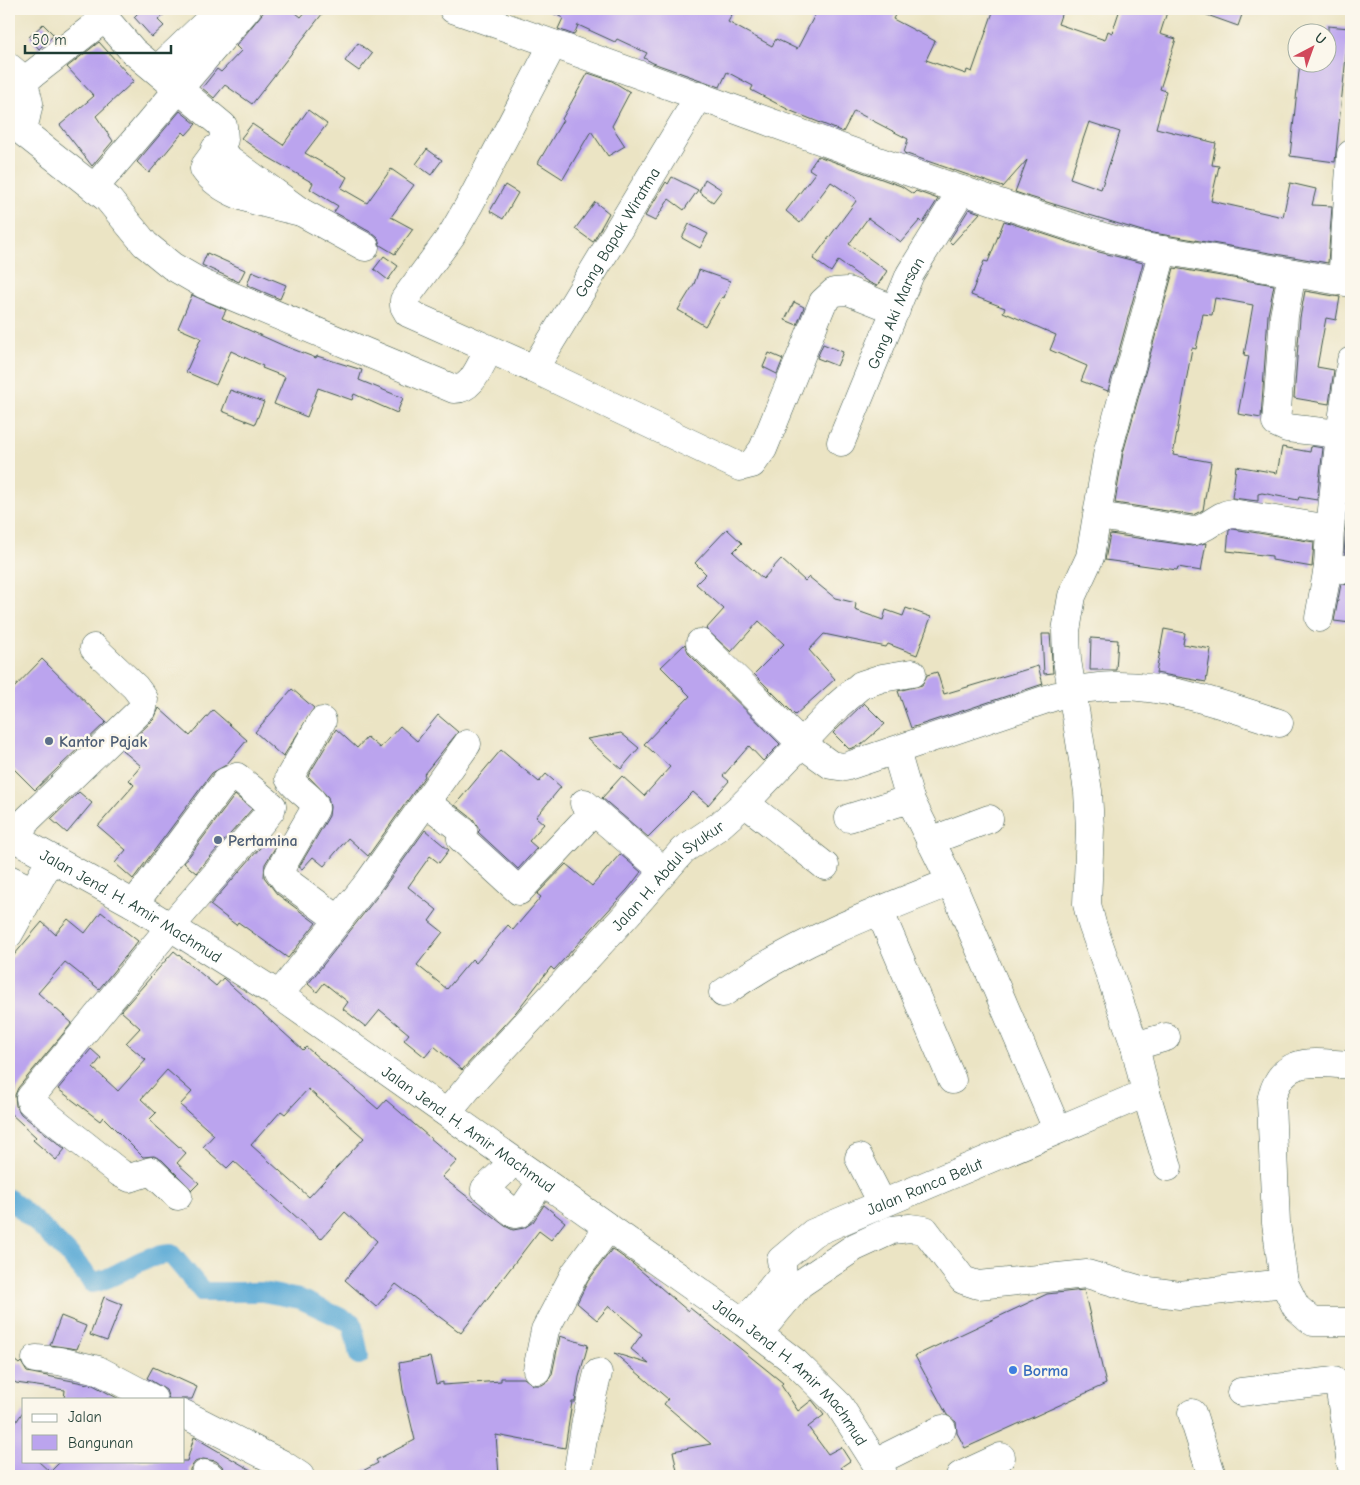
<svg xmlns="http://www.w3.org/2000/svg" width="1360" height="1485" viewBox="0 0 1360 1485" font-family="'Comic Neue',sans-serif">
	<rect width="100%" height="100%" fill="#fbf7ec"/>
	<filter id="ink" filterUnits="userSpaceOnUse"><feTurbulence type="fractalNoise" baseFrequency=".02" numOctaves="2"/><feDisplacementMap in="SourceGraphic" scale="10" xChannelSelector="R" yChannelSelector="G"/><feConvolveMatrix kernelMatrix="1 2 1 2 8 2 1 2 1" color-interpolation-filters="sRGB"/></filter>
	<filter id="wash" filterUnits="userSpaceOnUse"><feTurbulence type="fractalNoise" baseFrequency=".0096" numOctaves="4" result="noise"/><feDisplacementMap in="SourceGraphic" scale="20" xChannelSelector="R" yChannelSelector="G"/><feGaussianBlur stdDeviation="1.12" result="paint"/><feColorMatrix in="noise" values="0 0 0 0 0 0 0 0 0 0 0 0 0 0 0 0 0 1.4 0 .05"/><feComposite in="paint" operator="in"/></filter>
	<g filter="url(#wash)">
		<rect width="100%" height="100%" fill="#ebe4c4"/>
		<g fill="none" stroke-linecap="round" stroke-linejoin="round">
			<path stroke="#5dabd6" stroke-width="20" d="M9,1199C40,1224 68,1251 93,1283C124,1276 135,1256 171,1254L203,1292H262L300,1299L352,1323L359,1355"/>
		</g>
		<g id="blocks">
			<g fill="#bba4ee" fill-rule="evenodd">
				<path d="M142,9H170L158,20L164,26L152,37L134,17Z"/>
				<path d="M266,9H291L301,17L308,9H326L252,104L225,85L214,98L202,88L217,69L221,72L241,51L236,46Z"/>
				<path d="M544,9H735L728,22L772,46L776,39L797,49L818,9H898L893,19L935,41L926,60L966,74L967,70L972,72L994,9H1063L1058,24L1105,40L1108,31L1112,33L1120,9H1168L1160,34L1176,39L1160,89L1166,91L1156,128L1216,143L1212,165L1219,166L1211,201L1283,217L1290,183L1316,189L1312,205L1332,206L1328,263L1142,231L1027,196L1015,192L1027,160L1003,187L904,153L908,139L854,111L843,132L791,111L751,90L753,86L727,72L720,87L653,63L644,58L647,53L617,39L615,42L578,25L574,35L558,29L563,18ZM1089,122L1120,132L1101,189L1070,178Z"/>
				<path d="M1197,9H1244L1238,26L1196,11Z"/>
				<path d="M43,24L54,35L39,49L29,37Z"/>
				<path d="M1328,26L1349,28L1335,162L1290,156L1300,62H1328Z"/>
				<path d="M99,42L134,81L96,116L113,141L92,166L60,125L94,96L67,67Z"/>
				<path d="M358,43L372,54L359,71L345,61Z"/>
				<path d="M588,73L612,81L630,92L612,126L625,146L608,156L591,131L563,179L538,163L563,120L562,119Z"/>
				<path d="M308,110L327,124L305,153L347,177L341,188L367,203L391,169L414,185L391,217L413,229L395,254L380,245L378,238L372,233L334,212L338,206L310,189L313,183L266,156L241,138L252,124L283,145Z"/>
				<path d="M180,111L196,124L186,135L183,132L149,173L137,162Z"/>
				<path d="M427,149L442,160L431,175L416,164Z"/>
				<path d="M818,156L901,186L913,194L916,191L938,199L923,223L920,220L901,242L868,218L849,244L887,271L877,286L868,282L838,261L831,272L813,259L856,201L855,198L831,182L800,223L786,211L815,173L809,169Z"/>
				<path d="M672,177L698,190L684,210L669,199L655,221L645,216L666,182L668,184Z"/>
				<path d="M705,179L722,190L713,202L699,192Z"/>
				<path d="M505,185L518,193L503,219L490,211Z"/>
				<path d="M595,202L609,213L593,242L575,229Z"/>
				<path d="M969,209L980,213L952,244L949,241Z"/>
				<path d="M1004,221L1099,252L1143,263L1108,391L1081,381L1087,366L1050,350L1056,335L1003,312L1005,308L971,295L984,261L988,262Z"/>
				<path d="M689,224L708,234L700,248L682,238Z"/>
				<path d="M207,253L245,270L239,282L202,265Z"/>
				<path d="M384,256L398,266L388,280L374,269Z"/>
				<path d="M1174,268L1274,285L1268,315L1261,418L1238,414L1249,356L1244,355L1253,305L1215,298L1212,315L1203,314L1196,349L1192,348L1173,455L1211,462L1203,510L1193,515L1115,503L1123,453Z"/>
				<path d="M699,270L730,281L724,298L722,297L705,326L678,310L694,284Z"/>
				<path d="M252,271L286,285L280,299L247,285Z"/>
				<path d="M1305,291L1340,297L1336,320L1326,318L1317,367L1334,370L1329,404L1294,398L1300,318Z"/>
				<path d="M192,295L226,310L222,318L282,345L316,358L317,356L362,370L359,380L403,398L397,413L354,394L352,400L318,388L307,417L274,404L285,377L262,368L263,366L231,351L216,385L186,372L201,338L178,328Z"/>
				<path d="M794,302L804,307L797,325L785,320Z"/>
				<path d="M823,344L843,352L837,366L817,358Z"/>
				<path d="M769,353L783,359L777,374L763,367Z"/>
				<path d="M230,390L264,402L255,424L222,411Z"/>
				<path d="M1311,446L1323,448L1317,500L1299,497L1298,500L1262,493L1258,494V501L1232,498L1236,466L1277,473L1282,447L1310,452Z"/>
				<path d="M1351,476V554L1344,553Z"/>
				<path d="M727,529L742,543L733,552L763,579L781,559L805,581L809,577L835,598L856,603L855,610L883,620L886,610L903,616L906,608L931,617L917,655L888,644L886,647L824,634L809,650L835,679L795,715L754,674L784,644L759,621L731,652L706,629L724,609L696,584L706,574L695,563Z"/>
				<path d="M1233,529L1314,542L1312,567L1272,560V556L1227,551L1229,530Z"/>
				<path d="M1110,534L1192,546L1206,543L1201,571L1178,567L1177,570L1105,560Z"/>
				<path d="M1341,584L1351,585V623L1334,621Z"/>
				<path d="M1164,629L1185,633L1183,644L1211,649L1206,682L1156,673Z"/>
				<path d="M1042,634H1050L1053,673L1044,674Z"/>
				<path d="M1091,638L1118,640L1116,670H1090Z"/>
				<path d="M685,644L689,654L780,744L763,761L749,746L723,776L729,781L708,805L693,792L648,837L602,798L622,776L644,796L670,767L644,744L690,696L661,667Z"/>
				<path d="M42,659L106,722L35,790L9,764V693Z"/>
				<path d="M1038,666L1043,684L911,728L898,691L922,685L927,675L937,672L944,694Z"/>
				<path d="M292,689L314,708L283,757L255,732Z"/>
				<path d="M864,703L885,724L861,745L849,749L833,733Z"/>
				<path d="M159,708L190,736L213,710L247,740L226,765L212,773L133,879L115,863L126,850L98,826L134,785L129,780L141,766L122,750L154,719Z"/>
				<path d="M438,715L458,732L424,774L425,776L368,856L348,838L324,866L313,857L302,869L299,867L329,816L330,807L328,797L308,776L336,729L357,748L367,737L380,748L400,726L417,741Z"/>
				<path d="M621,733L639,748L621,769L587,739Z"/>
				<path d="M501,750L539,782L546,774L561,787L536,817L544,824L529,841L537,848L518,869L478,832L480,830L473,819L455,805Z"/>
				<path d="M79,792L92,803L67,833L51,819Z"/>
				<path d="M235,795L252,809L196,873L184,863Z"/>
				<path d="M425,830L449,850L439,863L430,856L408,887L437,910L429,921L443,932L417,965L447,989L472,959L476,963L508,925L513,930L541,897L537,894L566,864L592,886L620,854L641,872L628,889L554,970L551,967L516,1012L462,1070L434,1046L425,1057L404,1040L409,1034L380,1010L366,1027L343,1009L348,1002L324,983L317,992L308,984L380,893Z"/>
				<path d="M266,841L275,848L265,864L264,877L277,894L316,923L288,958L238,922L236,925L210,905Z"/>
				<path d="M101,912L138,941L99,989L65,962L38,993L72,1023L18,1088L15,1095L16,1106L21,1114L65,1149L56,1160L33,1140L36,1137L9,1112V961L42,922L55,934L68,919L85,933Z"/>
				<path d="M174,951L216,986L223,978L303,1050L306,1047L378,1109L386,1100L457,1161L442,1177L505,1226L513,1230L524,1228L533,1222L544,1205L565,1222L551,1240L539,1231L461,1333L396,1284L376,1307L345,1280L377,1241L345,1212L321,1239L234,1161L227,1168L203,1147L214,1135L180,1105L192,1092L167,1070L141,1099L156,1113L149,1120L186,1153L177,1163L199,1183L192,1190L162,1160L154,1156L143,1157L103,1117L100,1121L58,1089L91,1049L101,1058L93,1068L118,1091L146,1060L126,1043L140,1028L121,1011ZM308,1089L364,1138L309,1197L251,1145L281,1111L285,1114Z"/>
				<path d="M612,1249L633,1264L688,1311L690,1308L783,1383L781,1385L798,1411L812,1400L824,1415L808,1427L828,1454L841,1447L850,1461L841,1467L847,1476H678L673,1451L711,1444L664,1404L668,1399L614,1353L649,1364L631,1349L642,1334L609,1306L597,1320L577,1303L588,1281Z"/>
				<path d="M1084,1290L1106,1384L965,1448L957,1433L956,1422L947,1415L915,1356L1047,1294Z"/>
				<path d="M104,1297L122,1304L107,1341L90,1335Z"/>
				<path d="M61,1316L86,1326L77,1349L50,1345Z"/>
				<path d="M560,1336L588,1345L579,1377L575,1402H572L565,1448L496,1435L499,1476H353L378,1463L376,1460L415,1440L403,1390L399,1363L430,1357L436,1384L443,1382V1385L501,1381V1378H524L533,1385H542L548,1381L552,1374Z"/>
				<path d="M9,1356L19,1364L21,1362L27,1372L93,1385L119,1399H64L65,1390L16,1383L9,1377Z"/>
				<path d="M153,1367L197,1387L192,1399H169L166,1390L147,1378Z"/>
				<path d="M24,1410V1461H38L50,1472L61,1461H187L194,1437L261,1476H225L222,1466L216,1461L203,1459L195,1462L190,1469V1476H9V1433Z"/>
			</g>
		</g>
	</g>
	<g filter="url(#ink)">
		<use href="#blocks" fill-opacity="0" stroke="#3e564a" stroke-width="1"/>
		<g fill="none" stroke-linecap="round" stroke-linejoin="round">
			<g stroke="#3e564a" stroke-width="29">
				<g id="minor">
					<path d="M97,9L133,51L223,126L224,140L205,166L204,169C224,198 269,204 301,212"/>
					<path d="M453,9C670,83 884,168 1104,237L1139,246L1351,283"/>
					<path d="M553,44L469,205L451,236L404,300V306L408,313L534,369L740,467L752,464L763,449L823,302L834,292L848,291L896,310"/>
					<path d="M10,68L23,79L29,77L105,18"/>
					<path d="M157,70L221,9"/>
					<path d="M23,79L29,103L23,132L108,199L145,244L172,266L203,284L454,389C473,390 480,364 489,350"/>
					<path d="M215,149L301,212L365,247"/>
					<path d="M94,188L247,9"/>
					<path d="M1163,250L1108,450L1090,557L1072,596L1066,631L1067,660L1088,791L1090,829L1087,904L1092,924L1135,1046L1146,1093L1168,1167"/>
					<path d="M1292,273L1284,316L1276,423L1287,428L1340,434"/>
					<path d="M1342,281L1351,154"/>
					<path id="s1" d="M534,369L700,95"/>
					<path id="s2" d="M841,442L910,274L962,190"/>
					<path d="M1111,518L1194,531C1209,528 1217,515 1232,513L1330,529L1328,567L1351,570"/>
					<path d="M1330,529L1340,434L1351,361"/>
					<path d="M1319,618L1328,567"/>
					<path d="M700,643L802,744L831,765L845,767L1056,696"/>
					<path d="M1072,690C1086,689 1100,686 1114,686C1171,685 1226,706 1279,723"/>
					<path d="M322,721L289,778C294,789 316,798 315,809L279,871L286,881L339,920"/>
					<path d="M896,751L910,799L951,882L1057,1129"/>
					<path d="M427,803L463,831L461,838L519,891L594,811"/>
					<path d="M584,803L664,871"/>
					<path d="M745,803L825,866"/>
					<path d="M849,818L910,799"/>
					<path d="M16,839L27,820L143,708L144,699L135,687L94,648"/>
					<path d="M930,841L989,819"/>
					<path d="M9,879L33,891"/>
					<path d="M134,904L225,782L237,777L272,806L271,810L263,820L171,926L30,1098L31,1102L120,1173L130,1178L151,1171L178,1196"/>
					<path d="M879,910L952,1080"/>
					<path d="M9,934L51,859"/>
					<path d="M723,993C792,944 872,913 951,882"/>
					<path d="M279,995L368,883L467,744"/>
					<path d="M1135,1046L1166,1037"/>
					<path id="s3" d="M447,1113L477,1077L631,910L683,850L719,826L745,803L838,705L861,685L882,678L912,673"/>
					<path d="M859,1158L882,1203"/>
					<path d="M512,1160L504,1171L485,1189L515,1214L520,1213L542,1181"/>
					<path d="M1284,1283L1296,1307L1313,1322H1351"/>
					<path id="s4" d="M749,1316L783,1274L781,1260L813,1233L1146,1093"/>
					<path d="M758,1334L800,1284L855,1247L892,1230L910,1228L925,1230L963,1280L978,1285L1087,1274L1141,1290L1180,1295L1284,1283L1276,1223L1271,1101C1281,1054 1314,1063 1351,1065"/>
					<path d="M36,1359L59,1361L98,1370L153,1399"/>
					<path d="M537,1370L545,1330L575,1273L608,1228"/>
					<path d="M1241,1392L1334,1381L1339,1385L1351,1464"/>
					<path d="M1192,1413L1212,1476"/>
					<path d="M184,1414L282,1464L300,1476"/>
					<path d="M876,1462L942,1429"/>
					<path d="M205,1474L210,1476"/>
					<path d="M577,1476L586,1420L598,1373"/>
					<path d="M960,1476L1001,1457"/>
				</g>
			</g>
			<g stroke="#3e564a" stroke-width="29">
				<g id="highway">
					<path id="s5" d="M9,835L134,904L279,995L744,1323L795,1362L839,1405L884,1476"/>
				</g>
			</g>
			<use href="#minor" stroke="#fff" stroke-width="28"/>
			<use href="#highway" stroke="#fff" stroke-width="28"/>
		</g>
	</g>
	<g fill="#5c6f8a" stroke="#fbf7ec" stroke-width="2">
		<circle cx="49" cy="741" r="5"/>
		<circle cx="218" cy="840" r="5"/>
	</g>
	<circle fill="#3f7fe0" stroke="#fbf7ec" stroke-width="2" cx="1013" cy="1370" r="5"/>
	<g text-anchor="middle" stroke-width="5" stroke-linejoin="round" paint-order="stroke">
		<g font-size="16" fill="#1f3d34" stroke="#fbf7ec">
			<text dy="6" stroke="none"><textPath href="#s1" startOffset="160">Gang Bapak Wiratma</textPath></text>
			<text dy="6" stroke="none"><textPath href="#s2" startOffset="140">Gang Aki Marsan</textPath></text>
			<text dy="6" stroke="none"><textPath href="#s3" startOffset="325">Jalan H. Abdul Syukur</textPath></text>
			<text dy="6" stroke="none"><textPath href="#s5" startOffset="141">Jalan Jend. H. Amir Machmud</textPath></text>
			<text dy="6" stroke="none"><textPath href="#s5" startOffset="546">Jalan Jend. H. Amir Machmud</textPath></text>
			<text dy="6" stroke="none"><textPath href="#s4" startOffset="231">Jalan Ranca Belut</textPath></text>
			<text dy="6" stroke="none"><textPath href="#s5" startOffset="951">Jalan Jend. H. Amir Machmud</textPath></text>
		</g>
		<g font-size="16" font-weight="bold" fill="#4e5e75" stroke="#fbf7ec" text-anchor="start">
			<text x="59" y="747">Kantor Pajak</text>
			<text x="228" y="846">Pertamina</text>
		</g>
		<g font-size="16" font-weight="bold" fill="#366cbe" stroke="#fbf7ec" text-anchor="start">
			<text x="1023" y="1376">Borma</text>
		</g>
	</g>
	<rect width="1360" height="1485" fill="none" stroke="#fbf7ec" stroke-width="30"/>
	<rect x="22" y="1398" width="162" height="65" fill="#fbf7ec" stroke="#a3ada2"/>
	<rect x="32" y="1414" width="25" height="8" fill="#ffffff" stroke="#a3ada2"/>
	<text x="68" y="1422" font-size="15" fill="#1f3d34">Jalan</text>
	<rect x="32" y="1435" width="25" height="15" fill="#bba4ee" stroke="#a3ada2"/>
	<text x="68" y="1448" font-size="15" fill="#1f3d34">Bangunan</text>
	<g transform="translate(1312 48) rotate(41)"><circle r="24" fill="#fbf7ec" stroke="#a3ada2"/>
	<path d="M0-4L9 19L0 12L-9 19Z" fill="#d1495b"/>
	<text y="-8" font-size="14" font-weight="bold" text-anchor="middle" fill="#1f3d34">U</text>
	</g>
	<path d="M25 45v8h146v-8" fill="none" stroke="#1f3d34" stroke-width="2.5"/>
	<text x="32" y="45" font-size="15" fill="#1f3d34" stroke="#fbf7ec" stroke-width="4" paint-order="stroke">50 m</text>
</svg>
